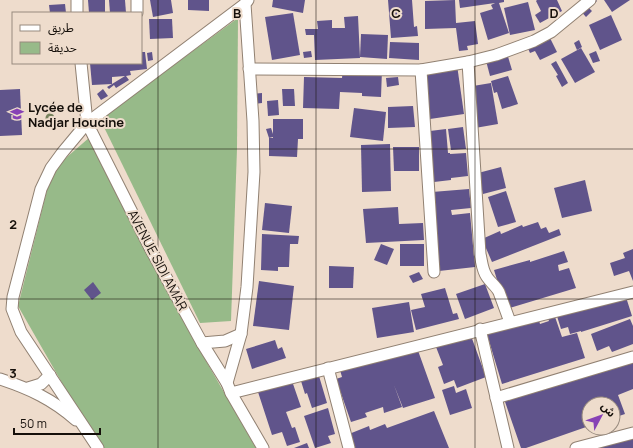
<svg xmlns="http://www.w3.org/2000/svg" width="633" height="448" viewBox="0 0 633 448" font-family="Manrope,'Noto Sans Arabic',sans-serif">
	<rect width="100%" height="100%" fill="#eedccc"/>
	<g fill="#97ba89">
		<path d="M238,18L237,149L231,321L200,323L100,119Z"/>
		<path d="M90,137L194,340L256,448H103L85,423L18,306L52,170Z"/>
	</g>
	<g fill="#60548b" fill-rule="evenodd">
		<path d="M88,0H105V13H89Z"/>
		<path d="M109,0H125L126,13H110Z"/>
		<path d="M150,0H171L173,13L153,17Z"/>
		<path d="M188,0H209V11L188,10Z"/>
		<path d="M273,0H305L303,13L272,7Z"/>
		<path d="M388,0H412L414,27L417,26L418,36L391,38Z"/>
		<path d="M455,0L456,23L475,21L478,44L467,46L468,50L459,51L456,28L425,29V1Z"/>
		<path d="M459,0H504V2L499,3L509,33L488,40L480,13L493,9L491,5L495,3L460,8Z"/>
		<path d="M537,0H557L562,11L540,23L535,15L541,11L536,1Z"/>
		<path d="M588,0H596L597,1L589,8L592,11L586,17L578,8Z"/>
		<path d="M604,0H630L612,12Z"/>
		<path d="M528,2L535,30L510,35L504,8Z"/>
		<path d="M65,4L66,13H50L49,5Z"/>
		<path d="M293,13L300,55L272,60L265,17Z"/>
		<path d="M611,15L622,40L600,50L589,25Z"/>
		<path d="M358,16L360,58L315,60L314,35H306L305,29H318L317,21L332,20V28H345L344,17Z"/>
		<path d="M149,19H172L173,38L150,39Z"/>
		<path d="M361,34L388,35L387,59L360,57Z"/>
		<path d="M548,34L557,52L540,60L535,51L530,53L526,44Z"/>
		<path d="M579,40L582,47L577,50L574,43Z"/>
		<path d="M390,42L419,43V60L389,58Z"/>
		<path d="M581,48L595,72L575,83L561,59Z"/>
		<path d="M506,50L512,70L490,76L485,57Z"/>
		<path d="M311,51L312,57L304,58L303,52Z"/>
		<path d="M596,51L600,61L593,63L589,54Z"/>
		<path d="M141,52H145L147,69L130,71L131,75L126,76L129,80L116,88L114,85L109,89L107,87L112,84L92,85L90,63H141ZM125,76L112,84V77Z"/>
		<path d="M152,52L153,60L148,61L147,53Z"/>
		<path d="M556,61L568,83L562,87L556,76L558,75L551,64Z"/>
		<path d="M457,65L464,114L430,119L423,69Z"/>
		<path d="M343,68L382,70L381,97L362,96V93L340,92L339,109L303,108L304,77L342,78Z"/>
		<path d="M508,76L518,104L502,109L497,92L494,93L491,81Z"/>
		<path d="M398,77L399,85L387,87L386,78Z"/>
		<path d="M491,83L498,124L475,128L467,87Z"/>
		<path d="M20,89L22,135L0,136V90Z"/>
		<path d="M103,89L108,96L101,100L97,94Z"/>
		<path d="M282,89H294L295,106H283Z"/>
		<path d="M262,93V103L253,104L252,94Z"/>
		<path d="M278,100L279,115L268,116L267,101Z"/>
		<path d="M413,106L415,127L388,128V107Z"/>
		<path d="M354,108L386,112L383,141L350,137Z"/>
		<path d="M273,119H303V139H298L297,157L269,156V138H273V137L269,138L266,129L271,128L273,134Z"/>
		<path d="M463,127L466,149L451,150L448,129Z"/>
		<path d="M446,129L448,153H450V154L466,153L468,176L451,178V180L434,182L430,131Z"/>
		<path d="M390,144L391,191L362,192L361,145Z"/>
		<path d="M393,147H419V171H394Z"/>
		<path d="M501,167L506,188L483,194L478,173Z"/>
		<path d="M585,180L592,211L562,218L554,188Z"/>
		<path d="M469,189L471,208L451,210L452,215L470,213L475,267L439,271L432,192Z"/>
		<path d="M506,191L516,222L498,227L488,197Z"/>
		<path d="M265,203L292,206L289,233L262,230Z"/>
		<path d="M398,207L399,224L423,223L424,240L366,243L363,209Z"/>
		<path d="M538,222L541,229L546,227L549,233L559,229L561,235L492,262L482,239L500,231L501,234L522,225L523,227Z"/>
		<path d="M262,234L299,236L298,244H290L289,267H278V271L261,270Z"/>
		<path d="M381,244L394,249L387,265L374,260Z"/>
		<rect x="400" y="244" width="24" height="22"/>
		<path d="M633,249V281L629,271L614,276L610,263L625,258L623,253Z"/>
		<path d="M564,251L568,262L558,265L559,271L569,268L576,288L506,309L494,270L530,260V262Z"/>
		<path d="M329,266L354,267L353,288H329Z"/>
		<path d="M419,272L423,279L413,283L409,276Z"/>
		<path d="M259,281L294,286L289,330L253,326Z"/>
		<path d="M93,282L101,293L92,300L84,290Z"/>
		<path d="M485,284L494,308L465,319L456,294Z"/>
		<path d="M445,288L453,314L457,313L459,319L416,330L411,310L425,307L421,294Z"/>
		<path d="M625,294L632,316L581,332V331L570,334L568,327L561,329L556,313Z"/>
		<path d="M409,302L414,332L377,338L372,308Z"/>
		<path d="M554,314L562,337L577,333L585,358L502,384L486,331L538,317L540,324L549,321L547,316Z"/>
		<path d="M630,319L633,326V344L612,352L609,346L597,351L591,334Z"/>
		<path d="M470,333L486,377L457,388L454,380L444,384L438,367L443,365L436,347Z"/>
		<path d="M275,340L278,349L282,347L286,358L252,369L246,349Z"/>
		<path d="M416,345L435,398L403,408L394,385L402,407L384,413L383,407L365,413L367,417L351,422L336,379L342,377L340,370Z"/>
		<path d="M633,357V389L618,395L625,414L613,418V404H589V426L526,448H521L503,396Z"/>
		<path d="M319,376L327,403L312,408L307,393L305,394L301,381Z"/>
		<path d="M292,381L301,407L286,412L292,428L295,427L300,442L287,446L282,432L272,435L258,392Z"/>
		<path d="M454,386L456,393L466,389L472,408L450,415L442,390Z"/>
		<path d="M328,408L335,434L328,436L331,443L315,448L304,416Z"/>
		<path d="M434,411L449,448H354L349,434L369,426L370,430L385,424L387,428Z"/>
		<path d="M633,433V448H590Z"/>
		<path d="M307,443L309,448H294Z"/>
	</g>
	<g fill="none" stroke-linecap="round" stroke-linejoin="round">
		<g stroke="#918172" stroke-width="13">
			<g id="minor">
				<path d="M77,0V13"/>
				<path d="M137,0V13"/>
				<path d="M468,62L480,254C482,262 482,270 487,277C490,282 496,286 499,292L510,322"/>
				<path d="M81,63L87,123L150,248L202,343L227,383L231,393L263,448"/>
				<path d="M249,69L421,70L468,62L496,55L534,41L551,32L590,0"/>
				<path d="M421,70L434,272"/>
				<path d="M480,329L508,448"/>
				<path d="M202,343L225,341L241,334"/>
				<path d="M328,368L349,448"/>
				<path d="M0,379C30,389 52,399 76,420"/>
				<path d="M227,383L241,334L247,287L254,172L253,121L245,4L248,0"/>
				<path d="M28,388L41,384L50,375"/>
				<path d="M231,393L633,292"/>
				<path d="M496,398L633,357"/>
				<path d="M98,448L21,332L12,309L13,297L41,189L51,168L62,153L87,123L245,4"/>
				<path d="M576,448L633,433"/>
			</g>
		</g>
		<use href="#minor" stroke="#fff" stroke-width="11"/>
	</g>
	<circle fill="#76825c" cx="50" cy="118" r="4.5"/>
	<path fill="none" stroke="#150f0a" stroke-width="1" stroke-opacity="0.55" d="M158,0V448M316,0V448M475,0V448M0,149H633M0,299H633"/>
	<defs>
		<g id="school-bare" transform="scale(1.08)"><path d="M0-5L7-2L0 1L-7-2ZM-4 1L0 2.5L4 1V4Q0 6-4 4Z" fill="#8741b5" stroke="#eedccc" stroke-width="2.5" paint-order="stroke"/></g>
	</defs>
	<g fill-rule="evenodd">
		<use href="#school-bare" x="17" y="114"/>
	</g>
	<g text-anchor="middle" stroke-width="4" stroke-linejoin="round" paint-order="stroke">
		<g font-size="13" font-weight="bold" fill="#150f0a" stroke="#eedccc" text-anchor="start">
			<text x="28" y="112">Lycée de<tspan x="28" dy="15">Nadjar Houcine</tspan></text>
		</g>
		<g font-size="13" fill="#150f0a" stroke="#eedccc">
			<text transform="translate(158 260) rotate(62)" y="5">AVENUE SIDI AMAR</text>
		</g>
	</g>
	<g font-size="13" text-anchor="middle" font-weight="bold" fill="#150f0a" stroke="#eedccc" stroke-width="4" stroke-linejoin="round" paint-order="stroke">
		<text x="237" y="18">B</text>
		<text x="396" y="18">C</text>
		<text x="554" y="18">D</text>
		<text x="13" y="229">2</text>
		<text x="13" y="378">3</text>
	</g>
	<rect x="12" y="12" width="130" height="52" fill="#eedccc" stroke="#978a7e"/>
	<rect x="20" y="25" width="20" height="6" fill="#ffffff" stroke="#978a7e"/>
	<text x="48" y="32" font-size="12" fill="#150f0a">طريق</text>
	<rect x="20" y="42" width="20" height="12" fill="#97ba89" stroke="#978a7e"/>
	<text x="48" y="52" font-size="12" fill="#150f0a">حديقة</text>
	<g transform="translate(601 416) rotate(49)"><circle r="19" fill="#eedccc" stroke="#978a7e"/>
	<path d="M0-3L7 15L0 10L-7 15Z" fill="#8741b5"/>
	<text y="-6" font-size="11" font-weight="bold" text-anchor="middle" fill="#150f0a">ش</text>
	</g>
	<path d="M14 428v6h86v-6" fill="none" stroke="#150f0a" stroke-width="2"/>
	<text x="20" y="428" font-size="12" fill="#150f0a" stroke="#eedccc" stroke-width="3" paint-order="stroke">50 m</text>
</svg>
